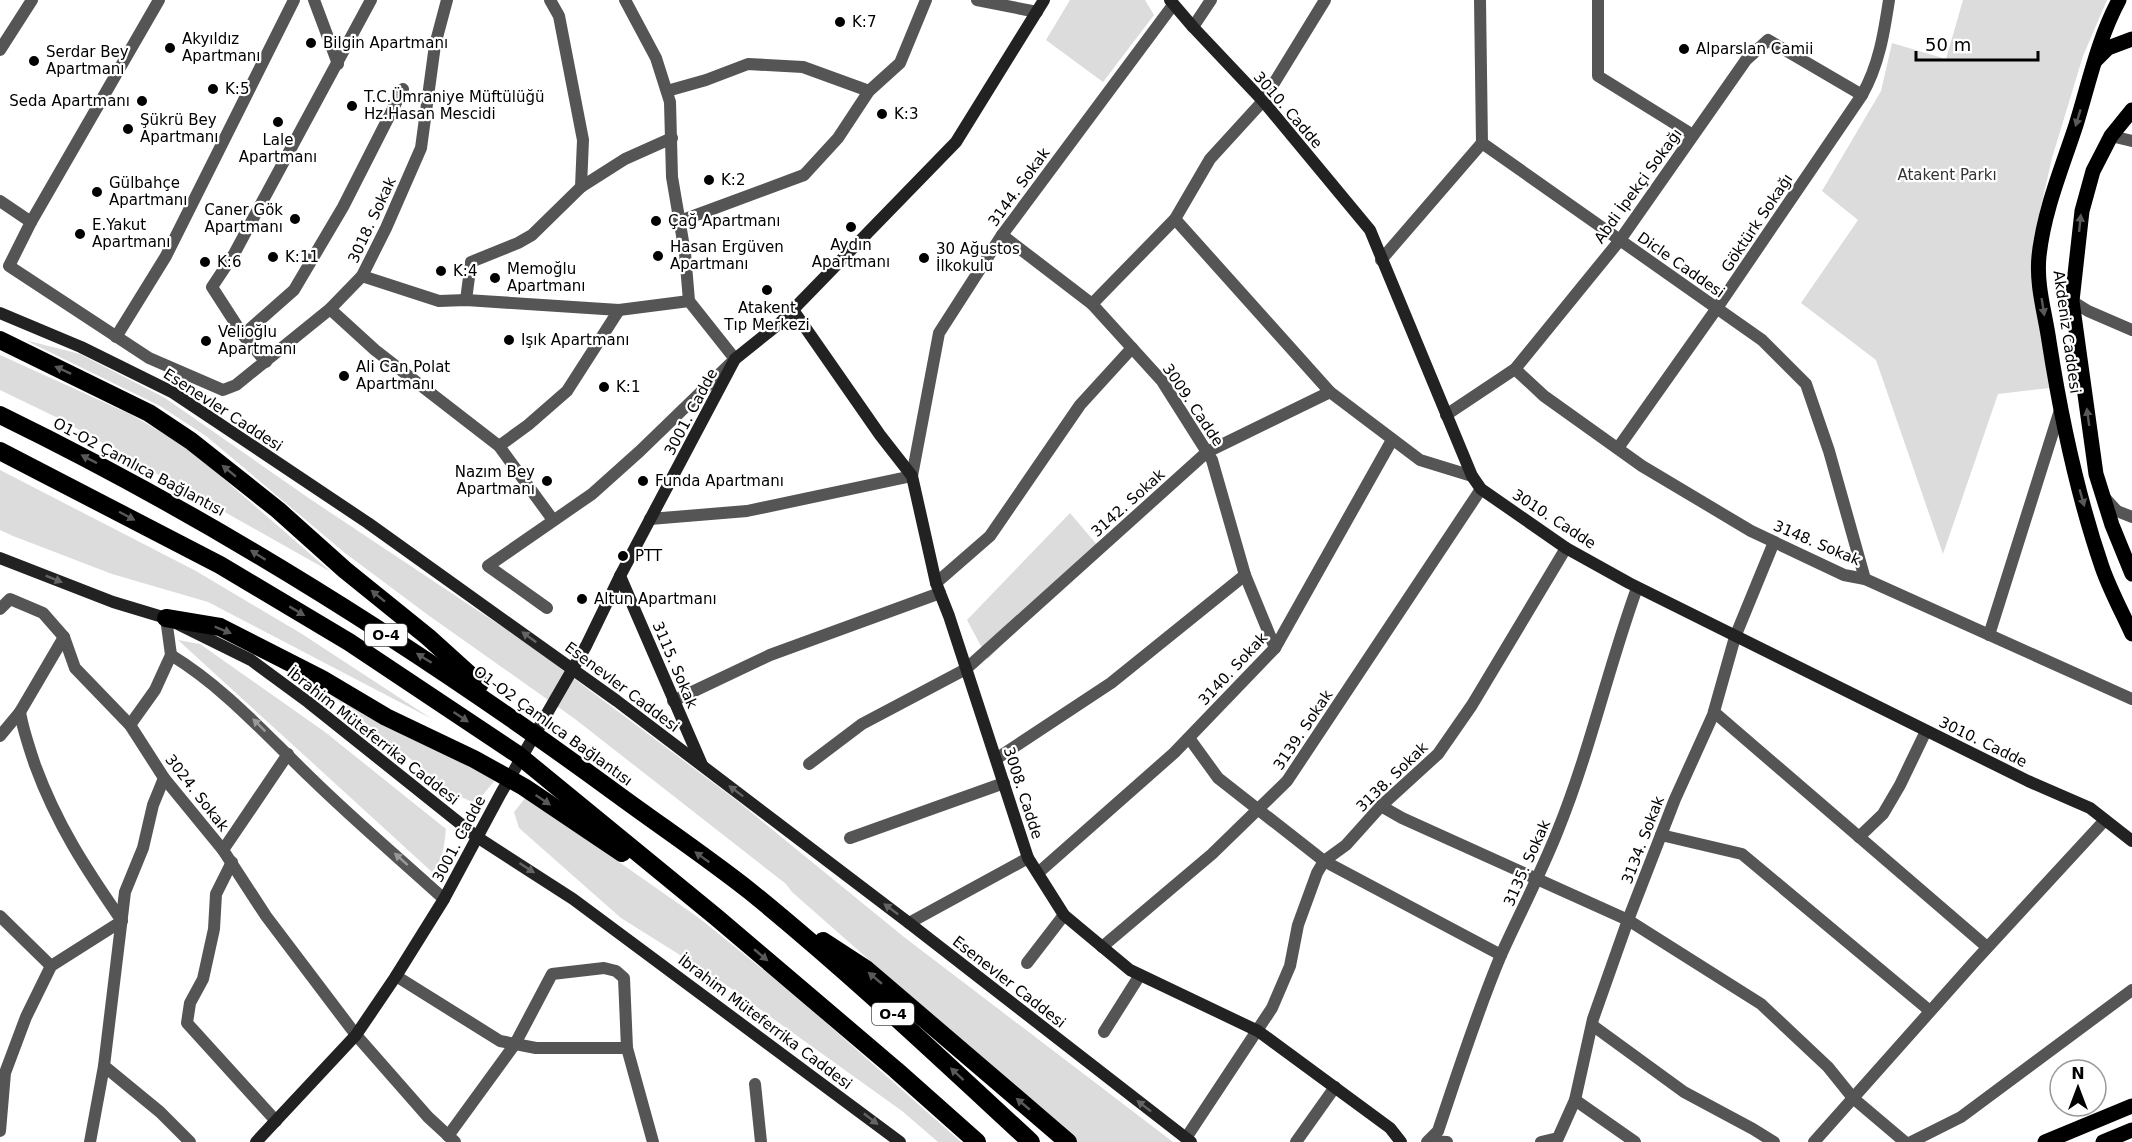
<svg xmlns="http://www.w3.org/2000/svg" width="2132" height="1142" viewBox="0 0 2132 1142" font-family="'DejaVu Sans',sans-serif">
	<rect width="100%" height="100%" fill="#fff"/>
	<g fill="#dcdcdc">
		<path d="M1070,0H1145L1154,15L1103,82L1046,40Z"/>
		<path d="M1963,0H2107L2083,56L2052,158L2033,242V277L2049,388L1998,394L1943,554L1876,360L1801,303L1858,220L1822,191L1881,91L1892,43L1946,59Z"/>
		<path d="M25,340L80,354L165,398L313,501L528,644L736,800L904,937L1173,1142H1076L792,892L786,884L575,719L428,615L345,553L206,436L160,406Z"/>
		<path d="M0,355L130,414L187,447L331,572L60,419L0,390Z"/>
		<path d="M0,470L196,571L302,634L432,719L208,602L112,574L13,536L0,530Z"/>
		<path d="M1070,513L1098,546L988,659L967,620Z"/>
		<path d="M178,640L200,644L325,732L446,829C444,845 444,859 432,872Z"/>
		<path d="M322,688L497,778L480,798L472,802L453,793Z"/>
		<path d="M526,797L699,918L797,997L961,1142H938L902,1111L715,977L621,918L519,828L514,812Z"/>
	</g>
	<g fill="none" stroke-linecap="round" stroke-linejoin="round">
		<g stroke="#555" stroke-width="12">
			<path d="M314,0L338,64"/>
			<path d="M550,0L559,16L583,140L581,187"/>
			<path d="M977,0L1037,12"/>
			<path d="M1480,0L1482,143"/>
			<path d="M1598,0V76L1693,135"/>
			<path d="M1193,27L1211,0"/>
			<path d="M0,50L32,0"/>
			<path d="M667,91L706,80L748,64L803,67L869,91"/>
			<path d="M2111,136L2132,141"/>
			<path d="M1482,143L1762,340L1806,384L1829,451L1865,579"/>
			<path d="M0,201L31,222L9,266L149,358L223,390L236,385L330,309L362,276L386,228L421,148L435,45L447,0"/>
			<path d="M1175,219L1330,392L1420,460L1472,476"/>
			<path d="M680,221L804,175L838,138L869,91L900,63L926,0"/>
			<path d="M31,222L159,0"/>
			<path d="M1002,235L1092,304L1162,381L1212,460L1245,575L1275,648"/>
			<path d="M1381,260L1482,143"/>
			<path d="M362,276L439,301L466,300L619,310L689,301"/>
			<path d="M466,300L471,262L518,243L532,235L581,187L625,159L672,138"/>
			<path d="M2072,301L2088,311L2132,330"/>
			<path d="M1092,304L1175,219L1210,159L1263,101L1325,0"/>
			<path d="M330,309L375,350L499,446L553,520"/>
			<path d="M243,335L212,287L234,254L371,0"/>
			<path d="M116,337L166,256L294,0"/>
			<path d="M266,362L243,335L294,290L343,207L403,89"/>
			<path d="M1515,369L1544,396L1642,466L1751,531L1844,575L1865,579L2132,699"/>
			<path d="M1446,415L1515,369L1620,240L1746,60L1768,40L1862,95"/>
			<path d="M499,446L528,425L567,391L619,310"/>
			<path d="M1618,448L1717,308L1862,95C1879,65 1884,33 1889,0"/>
			<path d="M2105,498L2117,511L2132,517"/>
			<path d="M650,519L747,511L912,476L939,333L1002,235L1173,5"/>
			<path d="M936,583L990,536L1080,405L1132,348"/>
			<path d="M547,608L488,566L592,494L640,451L735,359L689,301L685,253L672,177L670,102L656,58L625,0"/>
			<path d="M0,609L10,599L43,613L64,637L75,668L130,725L164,778L223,850L266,916L356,1035L428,1117L455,1142"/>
			<path d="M1989,635L2060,410"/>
			<path d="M171,655C225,688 266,735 311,778C354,820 400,859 444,899"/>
			<path d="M673,701L770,655L940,593"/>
			<path d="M1714,712L1987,947"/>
			<path d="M130,725L155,690L171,655L166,618"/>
			<path d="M0,736L20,712L64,637"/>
			<path d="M1189,738L1218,778L1324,861L1501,955"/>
			<path d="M996,759L1111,683L1245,575"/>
			<path d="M809,764L862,724L966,669L1207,452L1330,392"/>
			<path d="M164,778L153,805L143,848L125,892L104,1066L160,1112L190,1142"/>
			<path d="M1381,806L1402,818L1628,920L1761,1004L1828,1067L1853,1098L1905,1142"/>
			<path d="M1661,835L1742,854L1930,1011"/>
			<path d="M1859,837L1883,814L1900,785L1926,731"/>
			<path d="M850,838L1004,783"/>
			<path d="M223,850L288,754"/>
			<path d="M232,862L216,894L214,929L203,979L190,1003L187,1023L276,1121"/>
			<path d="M1038,873L1174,753L1275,648L1392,440"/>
			<path d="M0,916L51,966"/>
			<path d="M909,923L1028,858"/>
			<path d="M1102,947L1212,854L1287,781L1481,489"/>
			<path d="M1027,963L1064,915"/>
			<path d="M396,976L500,1041L536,1048H627"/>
			<path d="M1592,1025L1684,1092L1753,1129L1774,1142"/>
			<path d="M1104,1032L1140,975"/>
			<path d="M755,1084L761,1142"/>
			<path d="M1575,1100L1635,1142"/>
			<path d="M0,1131L5,1073L26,1017L51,966L122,921C86,869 57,825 35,765C29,747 23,730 20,712"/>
			<path d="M448,1136L515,1044L552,974L604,968L616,971L624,978L627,1048L653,1142"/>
			<path d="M1186,1138L1272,1008L1290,966L1298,925L1317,873L1324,861L1346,845L1381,806L1438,754L1472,705L1566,548"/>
			<path d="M1429,1141L1447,1142"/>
			<path d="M90,1142L104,1066"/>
			<path d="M1296,1142L1335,1087"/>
			<path d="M1427,1142L1438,1131C1458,1072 1477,1012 1501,955C1520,913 1541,873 1558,830C1590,751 1608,668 1637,588"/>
			<path d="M1541,1142L1558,1138L1575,1100L1593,1019L1628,920L1675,799L1713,715L1735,637L1774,542"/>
			<path d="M1814,1142L1975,961L2105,820"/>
			<path d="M1911,1142L1961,1117L2132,990"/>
		</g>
		<g stroke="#222" stroke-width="12">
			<path d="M1170,0L1193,27L1263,101L1370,230L1472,476L1481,489L1566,548L1629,583L2028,781L2090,808L2132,841"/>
			<path d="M793,310L880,435L912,476L936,583L949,616L1028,858L1064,915L1130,970L1258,1031L1390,1128L1401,1142"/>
			<path d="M0,313L81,347L172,392L368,523L617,701L909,923L1191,1142"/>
			<path d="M0,558L113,602L166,618L251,660L308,702L477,837L573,899L900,1142"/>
			<path d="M620,576L702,765"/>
			<path d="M256,1142L356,1035L396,976L444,899L501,793L586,646L620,576L735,359L780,323L956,142L1044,0"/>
		</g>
		<g stroke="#000" stroke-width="15">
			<path d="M2119,0C2098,39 2089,83 2076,125C2062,168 2044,210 2039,256C2036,285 2045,313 2049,341C2061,418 2077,494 2102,567C2110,590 2122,612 2132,634"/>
			<path d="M2096,60L2108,48L2132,39"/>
			<path d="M2132,110L2111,136L2093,171L2082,211L2072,301L2096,474L2112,525L2132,574"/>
			<path d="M2045,1142L2132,1106"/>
			<path d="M2103,1142L2132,1130"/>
		</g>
		<g stroke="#000" stroke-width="18">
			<path d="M0,340L149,413L191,441L278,510L345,570L428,637L480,684"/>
			<path d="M0,415C218,521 422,651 617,794C662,827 708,858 751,892C848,971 939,1057 1031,1142"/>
			<path d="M0,451L220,565L349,642L517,754L716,917L896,1070L977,1142"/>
			<path d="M166,618L220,627L322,679L386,717L474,759L524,787L622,853"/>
			<path d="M823,941L866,969L1068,1142"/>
		</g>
	</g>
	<defs><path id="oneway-solid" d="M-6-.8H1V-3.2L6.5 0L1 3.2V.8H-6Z" transform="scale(1.5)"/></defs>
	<g fill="#595959">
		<use href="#oneway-solid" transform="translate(2078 118) rotate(107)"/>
		<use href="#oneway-solid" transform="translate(2080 223) rotate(-84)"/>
		<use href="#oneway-solid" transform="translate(2043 307) rotate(81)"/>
		<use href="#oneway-solid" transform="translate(63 370) rotate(-155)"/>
		<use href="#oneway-solid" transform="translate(2088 417) rotate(-98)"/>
		<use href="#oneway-solid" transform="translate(89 459) rotate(-153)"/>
		<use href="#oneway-solid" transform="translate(229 471) rotate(-141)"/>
		<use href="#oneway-solid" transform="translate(2082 498) rotate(74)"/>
		<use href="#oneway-solid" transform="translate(127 516) rotate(28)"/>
		<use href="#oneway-solid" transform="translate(258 555) rotate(-148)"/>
		<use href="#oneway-solid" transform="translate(378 596) rotate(-141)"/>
		<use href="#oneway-solid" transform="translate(297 611) rotate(31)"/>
		<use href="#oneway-solid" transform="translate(223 630) rotate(22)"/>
		<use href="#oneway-solid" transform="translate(424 658) rotate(-148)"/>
		<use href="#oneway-solid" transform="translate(461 717) rotate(34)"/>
		<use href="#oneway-solid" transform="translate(543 800) rotate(34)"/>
		<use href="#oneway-solid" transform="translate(702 857) rotate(-144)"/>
		<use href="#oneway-solid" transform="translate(761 955) rotate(40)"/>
		<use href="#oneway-solid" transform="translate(875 978) rotate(-140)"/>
		<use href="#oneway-solid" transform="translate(957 1074) rotate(-137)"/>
		<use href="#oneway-solid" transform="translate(1023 1104) rotate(-140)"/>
	</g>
	<g fill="#646464">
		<use href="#oneway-solid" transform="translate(54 579) rotate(22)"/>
		<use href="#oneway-solid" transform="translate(529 637) rotate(-144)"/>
		<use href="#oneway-solid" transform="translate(736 791) rotate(-143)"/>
		<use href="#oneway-solid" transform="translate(527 868) rotate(33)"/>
		<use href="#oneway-solid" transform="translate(891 909) rotate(-143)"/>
		<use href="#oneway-solid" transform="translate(1144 1106) rotate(-142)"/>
		<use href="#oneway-solid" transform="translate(871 1119) rotate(38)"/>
	</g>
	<g fill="#999">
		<use href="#oneway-solid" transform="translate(259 725) rotate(-135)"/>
		<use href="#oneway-solid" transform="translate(401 859) rotate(-138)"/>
	</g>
	<g fill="#000" stroke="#fff" stroke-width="2">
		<circle cx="840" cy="22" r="6"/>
		<circle cx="311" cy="43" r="6"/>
		<circle cx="170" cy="48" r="6"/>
		<circle cx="1684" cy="49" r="6"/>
		<circle cx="34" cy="61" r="6"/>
		<circle cx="213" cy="89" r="6"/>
		<circle cx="142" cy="101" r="6"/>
		<circle cx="352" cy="106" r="6"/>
		<circle cx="882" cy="114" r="6"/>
		<circle cx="278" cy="122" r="6"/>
		<circle cx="128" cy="129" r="6"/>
		<circle cx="709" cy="180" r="6"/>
		<circle cx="97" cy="192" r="6"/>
		<circle cx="295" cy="219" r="6"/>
		<circle cx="656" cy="221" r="6"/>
		<circle cx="851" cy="227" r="6"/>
		<circle cx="80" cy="234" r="6"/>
		<circle cx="658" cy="256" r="6"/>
		<circle cx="273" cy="257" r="6"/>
		<circle cx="924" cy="258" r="6"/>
		<circle cx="205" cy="262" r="6"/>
		<circle cx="441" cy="271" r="6"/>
		<circle cx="495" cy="278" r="6"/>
		<circle cx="767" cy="290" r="6"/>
		<circle cx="509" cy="340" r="6"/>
		<circle cx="206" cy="341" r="6"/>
		<circle cx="344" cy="376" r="6"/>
		<circle cx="604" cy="387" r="6"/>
		<circle cx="547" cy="481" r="6"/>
		<circle cx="643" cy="481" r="6"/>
		<circle cx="623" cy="556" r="6"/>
		<circle cx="582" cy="599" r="6"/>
	</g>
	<g text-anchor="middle" stroke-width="4.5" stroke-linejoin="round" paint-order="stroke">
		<g fill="#fff" stroke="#4c4c4c" stroke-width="1.5">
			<rect x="365" y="624" width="42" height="22" rx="4.5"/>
			<rect x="872" y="1003" width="42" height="22" rx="4.5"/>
		</g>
		<g font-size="14" font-weight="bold" fill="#000">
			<text x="386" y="640">O-4</text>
			<text x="893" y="1019">O-4</text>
		</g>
		<g font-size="15" fill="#000" stroke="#fff" text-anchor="start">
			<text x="852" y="27">K:7</text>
			<text x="182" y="44">Akyıldız<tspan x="182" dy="17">Apartmanı</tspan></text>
			<text x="323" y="48">Bilgin Apartmanı</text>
			<text x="1696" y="54">Alparslan Camii</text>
			<text x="46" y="57">Serdar Bey<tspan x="46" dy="17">Apartmanı</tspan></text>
			<text x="225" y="94">K:5</text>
			<text x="364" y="102">T.C.Ümraniye Müftülüğü<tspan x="364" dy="17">Hz.Hasan Mescidi</tspan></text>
			<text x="130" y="106" text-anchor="end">Seda Apartmanı</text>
			<text x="894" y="119">K:3</text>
			<text x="140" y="125">Şükrü Bey<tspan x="140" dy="17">Apartmanı</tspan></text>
			<text x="278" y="145" text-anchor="middle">Lale<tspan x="278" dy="17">Apartmanı</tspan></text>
			<text x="721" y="185">K:2</text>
			<text x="109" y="188">Gülbahçe<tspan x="109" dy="17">Apartmanı</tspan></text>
			<text x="283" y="215" text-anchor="end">Caner Gök<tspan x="283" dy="17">Apartmanı</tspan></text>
			<text x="668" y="226">Çağ Apartmanı</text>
			<text x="92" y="230">E.Yakut<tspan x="92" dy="17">Apartmanı</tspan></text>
			<text x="851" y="250" text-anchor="middle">Aydın<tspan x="851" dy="17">Apartmanı</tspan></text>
			<text x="670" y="252">Hasan Ergüven<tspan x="670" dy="17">Apartmanı</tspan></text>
			<text x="936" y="254">30 Ağustos<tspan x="936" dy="17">İlkokulu</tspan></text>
			<text x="285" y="262">K:11</text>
			<text x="217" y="267">K:6</text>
			<text x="507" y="274">Memoğlu<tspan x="507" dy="17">Apartmanı</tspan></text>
			<text x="453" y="276">K:4</text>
			<text x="767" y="313" text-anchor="middle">Atakent<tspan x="767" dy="17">Tıp Merkezi</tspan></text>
			<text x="218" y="337">Velioğlu<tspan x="218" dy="17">Apartmanı</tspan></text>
			<text x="521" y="345">Işık Apartmanı</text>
			<text x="356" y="372">Ali Can Polat<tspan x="356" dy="17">Apartmanı</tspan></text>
			<text x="616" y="392">K:1</text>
			<text x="535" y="477" text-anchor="end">Nazım Bey<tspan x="535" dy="17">Apartmanı</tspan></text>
			<text x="655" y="486">Funda Apartmanı</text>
			<text x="635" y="561">PTT</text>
			<text x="594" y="604">Altun Apartmanı</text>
		</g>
		<g font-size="15" fill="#000" stroke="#fff">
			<text transform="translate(1288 110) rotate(49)" y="5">3010. Cadde</text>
			<text transform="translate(1638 186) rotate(-54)" y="5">Abdi İpekçi Sokağı</text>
			<text transform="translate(1019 187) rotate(-54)" y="5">3144. Sokak</text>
			<text transform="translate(372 220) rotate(-65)" y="5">3018. Sokak</text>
			<text transform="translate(1757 223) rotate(-56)" y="5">Göktürk Sokağı</text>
			<text transform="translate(1681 265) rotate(35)" y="5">Dicle Caddesi</text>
			<text transform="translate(2067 332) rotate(82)" y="5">Akdeniz Caddesi</text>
			<text transform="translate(1193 405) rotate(56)" y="5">3009. Cadde</text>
			<text transform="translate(223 410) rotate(33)" y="5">Esenevler Caddesi</text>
			<text transform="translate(691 412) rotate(-62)" y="5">3001. Cadde</text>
			<text transform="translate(139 467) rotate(28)" y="5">O1-O2 Çamlıca Bağlantısı</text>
			<text transform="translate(1128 503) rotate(-42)" y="5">3142. Sokak</text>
			<text transform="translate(1554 519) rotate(33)" y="5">3010. Cadde</text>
			<text transform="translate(1817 543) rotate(23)" y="5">3148. Sokak</text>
			<text transform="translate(675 665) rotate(67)" y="5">3115. Sokak</text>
			<text transform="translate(1233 669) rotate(-47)" y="5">3140. Sokak</text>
			<text transform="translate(622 687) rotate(37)" y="5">Esenevler Caddesi</text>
			<text transform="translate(553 726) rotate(36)" y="5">O1-O2 Çamlıca Bağlantısı</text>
			<text transform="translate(1303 730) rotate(-56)" y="5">3139. Sokak</text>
			<text transform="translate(373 736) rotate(38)" y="5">İbrahim Müteferrika Caddesi</text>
			<text transform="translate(1983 742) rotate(26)" y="5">3010. Cadde</text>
			<text transform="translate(1392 777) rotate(-44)" y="5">3138. Sokak</text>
			<text transform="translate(197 793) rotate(52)" y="5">3024. Sokak</text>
			<text transform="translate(1023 793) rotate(72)" y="5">3008. Cadde</text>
			<text transform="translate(459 839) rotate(-62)" y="5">3001. Cadde</text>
			<text transform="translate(1643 840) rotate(-69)" y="5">3134. Sokak</text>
			<text transform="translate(1527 863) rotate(-66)" y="5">3135. Sokak</text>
			<text transform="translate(1009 982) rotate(38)" y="5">Esenevler Caddesi</text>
			<text transform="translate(765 1022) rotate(37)" y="5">İbrahim Müteferrika Caddesi</text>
		</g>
		<g font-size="15" fill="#333" stroke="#fff">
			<text x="1947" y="180">Atakent Parkı</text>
		</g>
	</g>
	<g transform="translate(2078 1088)"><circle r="28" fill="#ffffff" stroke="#999999" stroke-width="1.5"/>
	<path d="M0-4.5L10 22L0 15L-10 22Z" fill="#000000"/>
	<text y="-9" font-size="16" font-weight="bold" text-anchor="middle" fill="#000000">N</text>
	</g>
	<path d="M1916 51v9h122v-9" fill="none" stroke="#000000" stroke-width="3"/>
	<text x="1925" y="51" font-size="18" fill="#000000" stroke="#ffffff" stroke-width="4.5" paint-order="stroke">50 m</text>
</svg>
